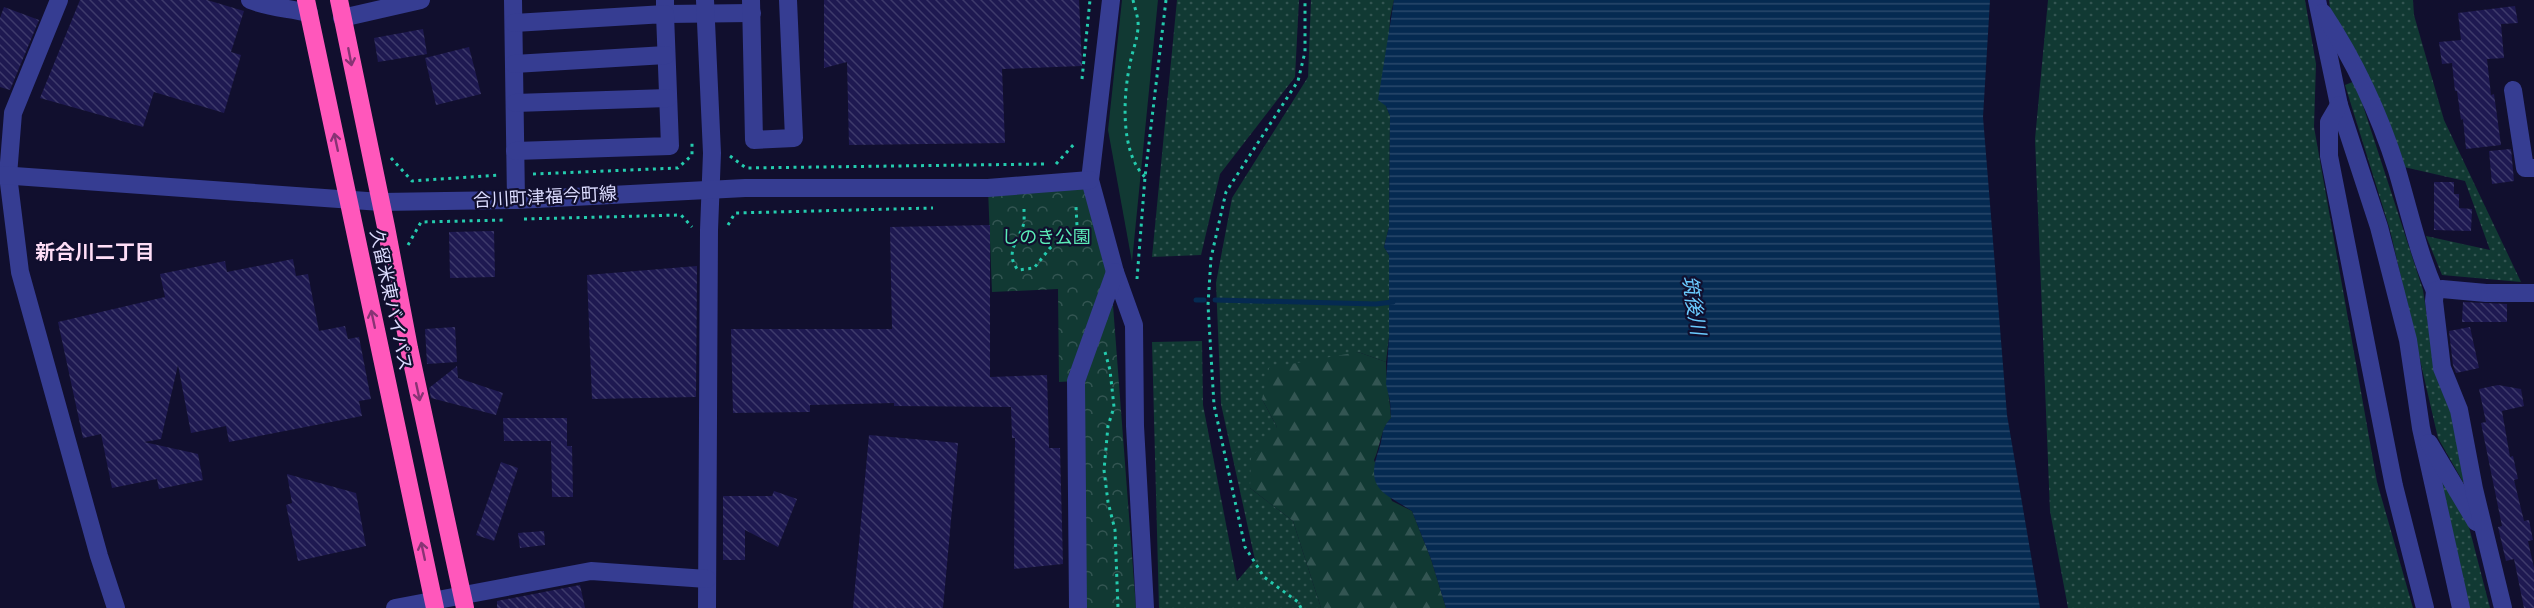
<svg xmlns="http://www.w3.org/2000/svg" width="2534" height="608" viewBox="0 0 2534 608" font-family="Poppins,'Noto Sans JP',sans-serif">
	<defs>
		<pattern id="grass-dots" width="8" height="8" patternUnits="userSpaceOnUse" patternTransform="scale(1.5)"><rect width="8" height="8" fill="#113933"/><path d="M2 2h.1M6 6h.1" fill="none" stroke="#335552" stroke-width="1.8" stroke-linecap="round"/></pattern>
		<pattern id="forest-firs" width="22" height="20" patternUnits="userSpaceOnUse" patternTransform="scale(1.5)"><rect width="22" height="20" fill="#113933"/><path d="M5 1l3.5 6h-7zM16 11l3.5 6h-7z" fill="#335552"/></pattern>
		<pattern id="park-crowns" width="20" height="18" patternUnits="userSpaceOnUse" patternTransform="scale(1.5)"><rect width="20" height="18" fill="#113933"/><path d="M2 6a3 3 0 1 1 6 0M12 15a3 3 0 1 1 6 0" fill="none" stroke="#335552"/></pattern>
		<pattern id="water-rules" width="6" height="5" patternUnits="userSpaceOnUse" patternTransform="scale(1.5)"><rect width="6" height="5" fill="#052a51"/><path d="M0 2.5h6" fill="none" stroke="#29486b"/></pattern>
		<pattern id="building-back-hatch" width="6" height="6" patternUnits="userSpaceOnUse" patternTransform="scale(1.5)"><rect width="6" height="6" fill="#1e1951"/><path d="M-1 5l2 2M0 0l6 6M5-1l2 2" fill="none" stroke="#3e3a6b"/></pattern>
	</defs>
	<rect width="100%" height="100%" fill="#110f2e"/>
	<g fill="url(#grass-dots)">
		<path d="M1177,0H1299L1295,77L1220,174L1201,255L1152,257Z"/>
		<path d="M1311,0H1394L1390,18L1386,106L1390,116L1389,227L1384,247L1389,255V337L1386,362L1358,352L1262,399L1277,427L1250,488L1293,521L1321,608H1159L1152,342L1202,341L1203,405L1237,581L1255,560L1221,404L1216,283L1232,198L1308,77Z"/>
		<path d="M2048,0H2305L2316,64L2314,127L2377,482L2413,608H2068L2050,511L2035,139Z"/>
		<path d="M2329,0H2413L2414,15L2444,120L2521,282L2442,275L2426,236L2490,250L2465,181L2404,167L2330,9Z"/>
		<path d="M2355,81L2423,290L2436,376L2453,412L2470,494L2438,438L2390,230L2345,85Z"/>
		<path d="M2434,461L2469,527L2490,608H2470Z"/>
	</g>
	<path fill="url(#forest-firs)" d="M1358,352L1386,362C1386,382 1390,399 1391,418C1380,430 1381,445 1374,460L1392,501L1412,511L1431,559L1446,608H1321L1293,521L1250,488L1251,458L1277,427L1262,399L1269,368Z"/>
	<g fill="url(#park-crowns)">
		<path d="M1090,180L1115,272L1076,381L1059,382L1058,289L992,292L988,188Z"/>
		<path d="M1112,292L1136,608H1083V378Z"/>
	</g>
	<path fill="#113933" d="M1122,0H1158L1132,262L1108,130Z"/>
	<path fill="url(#water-rules)" d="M1394,0H1990L1983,117L2007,415L2040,608H1446L1431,559L1412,511C1382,492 1365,489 1379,449C1384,435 1380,430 1391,418L1390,401L1386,384L1389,337V255L1384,247L1389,227L1390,116L1386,106L1378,100Z"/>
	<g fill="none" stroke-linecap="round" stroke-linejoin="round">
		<g stroke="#052a51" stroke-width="5">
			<path d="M1196,300H1204"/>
			<path d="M1215,300L1376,304L1393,302"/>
		</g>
	</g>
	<g fill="url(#building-back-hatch)">
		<path d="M80,0H207L244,11L231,52L241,55L224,113L154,92L143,127L40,98Z"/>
		<path d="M824,0H1079L1082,66L1002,69L1005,143L849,145L847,62L824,68Z"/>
		<path d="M2515,6L2518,23L2501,24L2504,58L2487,59L2491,95L2494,94L2501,145L2466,149L2463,119L2461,120L2457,91H2455L2452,63L2442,64L2439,42L2461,40L2458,13Z"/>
		<path d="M4,7L39,20L10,90L0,87V18Z"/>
		<path d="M423,29L427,54L378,62L374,38Z"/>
		<path d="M469,47L481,94L436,105L425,58Z"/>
		<path d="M2511,149L2514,181L2492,184L2489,151Z"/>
		<path d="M2434,182H2454V194H2459V208L2472,209L2471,231L2434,230Z"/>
		<path d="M990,225V377L1047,375L1049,448H1060L1063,564L1014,569L1015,438H1012L1011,407L894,406V403L810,405V412L733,413L731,329H892L890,227Z"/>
		<path d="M494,231L495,277L450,278L449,232Z"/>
		<path d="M293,259L296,276L308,274L319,331L345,326L348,339L359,337L371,399L359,401L362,416L229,442L226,426L191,433L178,365L161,439L144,442L198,454L203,480L159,489L157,479L112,488L101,434L83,438L58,322L165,297L160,274L225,261L227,272Z"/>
		<path d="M697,266L696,397L592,399L587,275Z"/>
		<path d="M2463,302L2507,304V322H2462Z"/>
		<path d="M455,327L457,362L427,364L425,329Z"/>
		<path d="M2470,327L2479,368L2456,373L2453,365L2449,331Z"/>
		<path d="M457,366L458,378L503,393L496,415L431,398L429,388Z"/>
		<path d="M2498,385L2521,389L2524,406L2502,411L2510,457L2513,456L2518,479L2514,480L2524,521L2529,520L2533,540L2528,541L2534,568V608H2524L2514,559L2506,561L2498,527L2502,526L2481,423L2486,422L2479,389Z"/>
		<path d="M503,418H567V446H572L573,497H552L551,441H504Z"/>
		<path d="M869,435L958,443L943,608H853Z"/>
		<path d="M501,462L518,468L494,541L476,535Z"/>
		<path d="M287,474L356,493L366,546L298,561L286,505L292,503Z"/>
		<path d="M774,491L797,499L778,547L745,530V560H723V496H772Z"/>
		<path d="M544,531L545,545L520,548L518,533Z"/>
		<path d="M580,585L585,608H497V601Z"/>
	</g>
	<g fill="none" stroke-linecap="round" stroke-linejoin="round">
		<g stroke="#24cbae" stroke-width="3" stroke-dasharray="3 4.5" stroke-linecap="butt">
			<path d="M1133,0C1135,9 1139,19 1138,28C1137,41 1132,52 1130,64C1123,96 1120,153 1145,177"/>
			<path d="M1082,79L1090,0"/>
			<path d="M730,156L746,168L1044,164"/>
			<path d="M391,158L412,181L500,175"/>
			<path d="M1056,164L1076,142"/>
			<path d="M533,174L678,168L692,155V140"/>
			<path d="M1024,209C1024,215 1025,222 1022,229C1015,244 1006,255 1018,270L1034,268L1050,248L1072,233L1077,226L1076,207"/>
			<path d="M524,219L681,215L692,227"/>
			<path d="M728,225L735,213L933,208"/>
			<path d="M408,245L421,222L505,220"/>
			<path d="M1137,279L1145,177L1166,0"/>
			<path d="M1105,352L1110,370L1114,407L1108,426L1104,470L1108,502L1115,530L1118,608"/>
			<path d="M1301,608L1298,602L1264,577L1245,547L1214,405L1208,305L1211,258L1226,192L1298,81L1305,52V0"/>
		</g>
		<g stroke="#363d92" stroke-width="18">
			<path d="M59,0L13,113L8,175L20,272L99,556L116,608"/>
			<path d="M250,0C270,8 289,8 309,13"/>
			<path d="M513,0L516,200"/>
			<path d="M665,0V14L752,13"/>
			<path d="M705,0L712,153L709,230L707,608"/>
			<path d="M751,0L754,140L794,138L788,0"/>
			<path d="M1111,0L1090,180L1115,272L1134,325L1135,426L1145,608"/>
			<path d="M2317,0L2339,105L2379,227L2408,340L2421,428L2461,608"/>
			<path d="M2323,13C2354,60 2380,116 2397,170C2409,211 2418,252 2435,291"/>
			<path d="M342,18L421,0"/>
			<path d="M514,23L665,14L670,146L515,151"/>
			<path d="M514,64L666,55"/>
			<path d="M2513,90L2525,168H2534"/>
			<path d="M515,103L668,98"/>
			<path d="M2339,105L2329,122V156L2394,486L2425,608"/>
			<path d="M0,175L381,202L516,200L745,188H988L1090,180"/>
			<path d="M2429,443L2476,522"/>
			<path d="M395,608L591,571L707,579"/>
			<path d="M1078,608L1076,381L1115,272"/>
			<path d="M2503,608L2474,489L2459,410L2442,368L2434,301L2435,291L2442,289L2486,293H2534"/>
		</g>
		<g stroke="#ff57bb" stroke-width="18">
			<path d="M306,0L435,608"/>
			<path d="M339,0L386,227L409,348L465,608"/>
		</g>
	</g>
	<defs><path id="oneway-shaft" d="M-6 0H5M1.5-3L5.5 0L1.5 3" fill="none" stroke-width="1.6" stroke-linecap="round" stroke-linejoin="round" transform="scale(1.5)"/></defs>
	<g stroke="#883374">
		<use href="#oneway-shaft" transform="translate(350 57) rotate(79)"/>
		<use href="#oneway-shaft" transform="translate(336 142) rotate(-102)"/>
		<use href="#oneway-shaft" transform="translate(373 319) rotate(-102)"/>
		<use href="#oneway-shaft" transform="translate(418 392) rotate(78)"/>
		<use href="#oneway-shaft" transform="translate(423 551) rotate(-102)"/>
	</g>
	<g text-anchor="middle" stroke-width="4.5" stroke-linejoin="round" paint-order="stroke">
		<g font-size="18" fill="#dcdcff" stroke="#110f2e">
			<text transform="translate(545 197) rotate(-3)" y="6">合川町津福今町線</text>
			<text transform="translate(391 300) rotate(78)" y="6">久留米東バイパス</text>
		</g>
		<g font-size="18" fill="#5becb7" stroke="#110f2e">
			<text x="1046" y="243">しのき公園</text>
		</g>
		<g font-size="20" font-weight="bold" fill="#ffdef7" stroke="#110f2e">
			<text x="95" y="259">新合川二丁目</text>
		</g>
		<g font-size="20" font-style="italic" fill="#6acbff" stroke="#110f2e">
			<text transform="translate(1694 305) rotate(81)" y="7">筑後川</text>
		</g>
	</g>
</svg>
